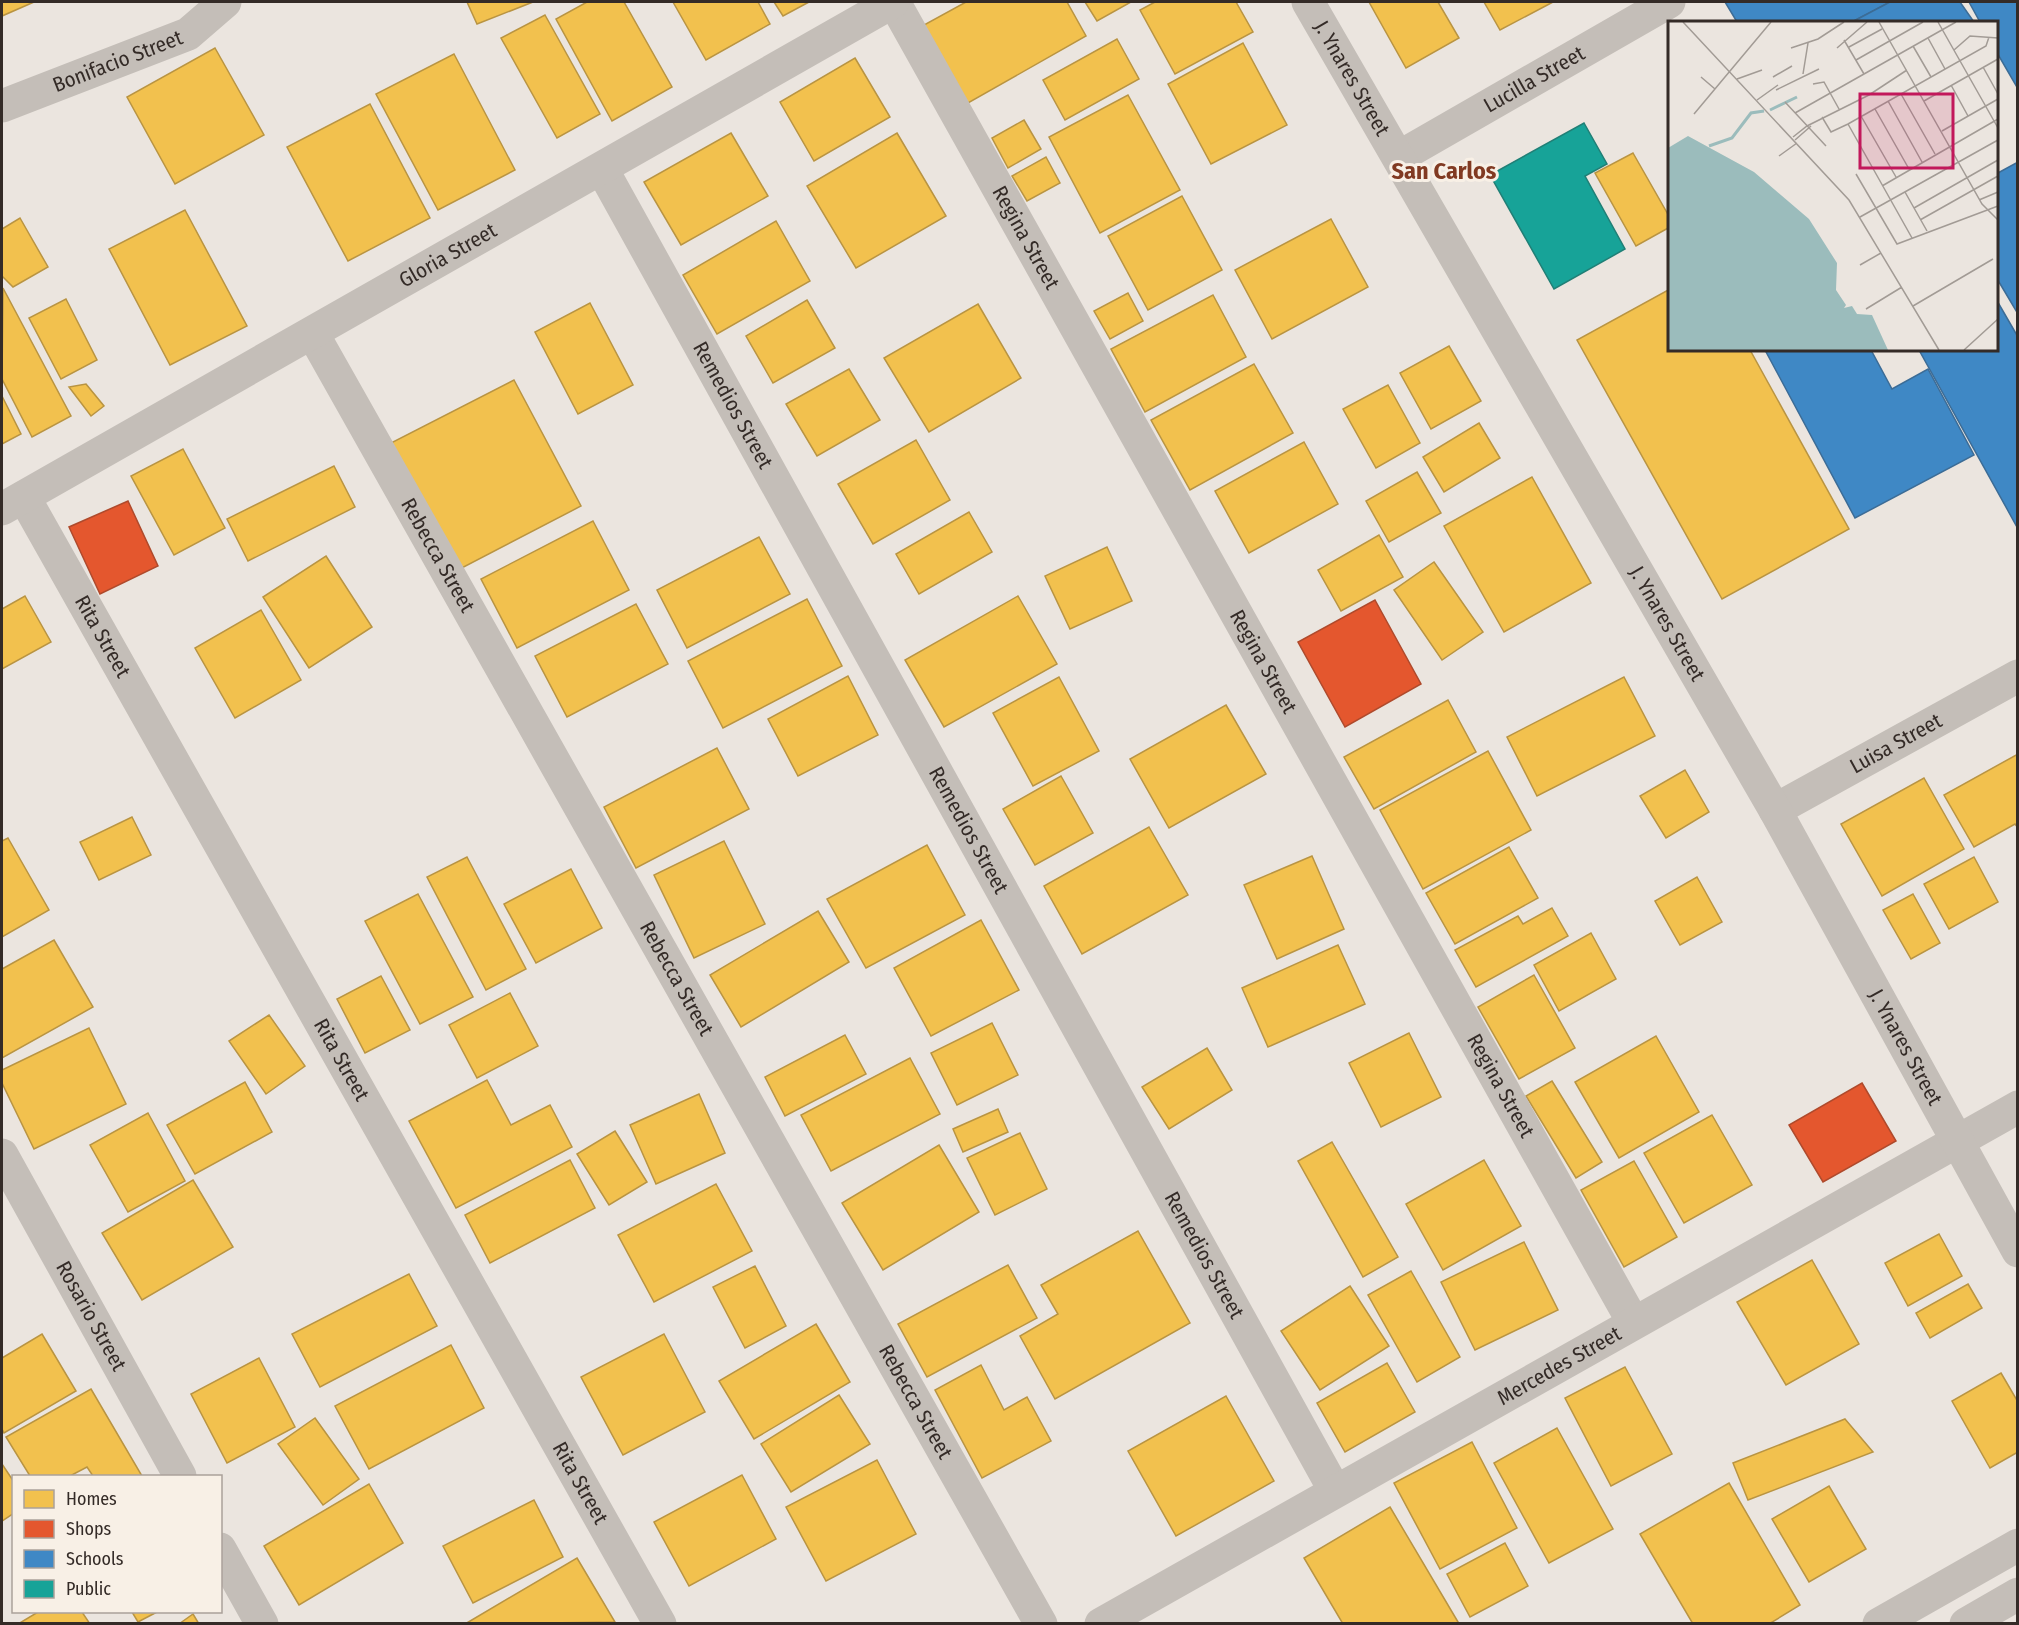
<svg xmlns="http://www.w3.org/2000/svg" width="2019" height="1625" viewBox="0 0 2019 1625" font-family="'Fira Sans Condensed',sans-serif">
	<rect width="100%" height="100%" fill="#ebe5df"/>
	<g fill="#f2c14e" stroke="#b99442" stroke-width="1.5">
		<path d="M2,2H34L2,16Z"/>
		<path d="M467,2H533L477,24Z"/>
		<path d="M587,2H624L672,87L612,121L556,19Z"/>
		<path d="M673,2H758L770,24L706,60Z"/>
		<path d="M774,2H809L783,16Z"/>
		<path d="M966,2H1067L1086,36L968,103L924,25Z"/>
		<path d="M1085,2H1131L1097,21Z"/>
		<path d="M1155,2H1236L1253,32L1175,74L1140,10Z"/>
		<path d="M1369,2H1438L1459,38L1406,68Z"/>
		<path d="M1484,2H1553L1500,30Z"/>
		<path d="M545,15L600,114L557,138L501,38Z"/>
		<path d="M1117,39L1139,79L1065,120L1043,80Z"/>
		<path d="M1243,43L1287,125L1211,164L1168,84Z"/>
		<path d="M215,48L264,135L175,184L127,97Z"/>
		<path d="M454,54L515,170L438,210L376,94Z"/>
		<path d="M855,58L890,117L814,161L780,102Z"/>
		<path d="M1128,95L1180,190L1100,233L1049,137Z"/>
		<path d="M370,104L430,218L348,261L287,147Z"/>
		<path d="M1024,120L1041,149L1008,168L992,138Z"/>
		<path d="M731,133L768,196L681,245L644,182Z"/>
		<path d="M897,133L946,216L856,268L807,186Z"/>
		<path d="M1633,153L1670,218V227L1636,246L1595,173Z"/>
		<path d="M1046,157L1060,183L1027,201L1012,176Z"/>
		<path d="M1182,196L1222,270L1148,310L1108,236Z"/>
		<path d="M185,210L247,326L170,365L109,249Z"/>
		<path d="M20,218L48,267L13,287L2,276V229Z"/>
		<path d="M1331,219L1368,287L1272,339L1235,270Z"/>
		<path d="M776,221L810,281L717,334L683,275Z"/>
		<path d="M3,288L71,416L32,437L2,379Z"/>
		<path d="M1670,289V350H1750L1849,529L1722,599L1577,340Z"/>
		<path d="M1128,293L1143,321L1110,339L1094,311Z"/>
		<path d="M1213,295L1246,357L1145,412L1111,349Z"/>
		<path d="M66,299L97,360L61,379L29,318Z"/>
		<path d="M807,300L835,348L773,383L746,336Z"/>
		<path d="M590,303L633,385L578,414L535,332Z"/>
		<path d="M978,304L1021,378L929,432L884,358Z"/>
		<path d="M1449,346L1481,401L1431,429L1400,373Z"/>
		<path d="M1254,364L1293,433L1190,490L1151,420Z"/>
		<path d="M849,369L880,420L817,456L786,404Z"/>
		<path d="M514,380L581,506L456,571L389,444Z"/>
		<path d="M86,384L104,406L91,416L69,387Z"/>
		<path d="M1388,385L1420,443L1376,468L1343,409Z"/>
		<path d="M2,396L21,434L2,444Z"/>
		<path d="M1479,423L1500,458L1444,492L1423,457Z"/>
		<path d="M916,440L950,500L873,544L838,484Z"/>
		<path d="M1304,442L1338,504L1249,553L1215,491Z"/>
		<path d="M183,449L225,528L174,555L131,476Z"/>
		<path d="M334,466L355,507L248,561L227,519Z"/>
		<path d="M1417,472L1441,513L1389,542L1366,501Z"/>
		<path d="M1532,477L1591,583L1504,632L1444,526Z"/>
		<path d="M969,512L992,552L919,594L896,554Z"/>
		<path d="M593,521L629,590L517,648L481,579Z"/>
		<path d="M1379,535L1403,577L1341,611L1318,570Z"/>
		<path d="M759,537L790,594L687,648L657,590Z"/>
		<path d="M1107,547L1132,601L1070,629L1045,576Z"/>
		<path d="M326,556L372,627L309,668L263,597Z"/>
		<path d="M1434,562L1483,632L1442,660L1394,590Z"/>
		<path d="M25,596L51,642L2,669V609Z"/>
		<path d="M1018,596L1057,664L944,727L905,660Z"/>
		<path d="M807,599L842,666L723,728L688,661Z"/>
		<path d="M636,604L668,664L567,717L535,656Z"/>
		<path d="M261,610L301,680L235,718L195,648Z"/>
		<path d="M848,676L878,735L798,776L768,719Z"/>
		<path d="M1059,677L1099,751L1033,786L993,713Z"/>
		<path d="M1624,677L1655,736L1537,796L1507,737Z"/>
		<path d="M1448,700L1476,752L1374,809L1344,757Z"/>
		<path d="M1226,705L1266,774L1169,828L1130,759Z"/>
		<path d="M717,748L749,809L636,868L604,807Z"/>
		<path d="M1488,751L1531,830L1423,889L1380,810Z"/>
		<path d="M2018,754V828L2015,824L1974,847L1944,795Z"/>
		<path d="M1685,770L1709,812L1666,838L1640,796Z"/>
		<path d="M1061,776L1093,833L1035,865L1003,809Z"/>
		<path d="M1924,778L1964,849L1882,896L1841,824Z"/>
		<path d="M132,817L151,855L99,880L80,842Z"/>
		<path d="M1149,827L1188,895L1082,954L1044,886Z"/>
		<path d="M8,838L49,910L2,937V841Z"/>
		<path d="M724,841L765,924L694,958L654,875Z"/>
		<path d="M927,845L965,915L866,968L827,899Z"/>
		<path d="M1509,847L1538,898L1455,944L1426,893Z"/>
		<path d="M1312,856L1344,929L1277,959L1244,885Z"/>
		<path d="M467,857L526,969L486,990L427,877Z"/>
		<path d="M1974,857L1998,902L1949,929L1924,884Z"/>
		<path d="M571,869L602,928L536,963L504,904Z"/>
		<path d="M1697,877L1722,922L1680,945L1655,901Z"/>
		<path d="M418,894L473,997L420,1024L365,921Z"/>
		<path d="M1913,894L1940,943L1911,959L1883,910Z"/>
		<path d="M1552,908L1568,936L1476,987L1455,950L1518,916L1523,924Z"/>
		<path d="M818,911L849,962L741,1027L710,975Z"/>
		<path d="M981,920L1019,990L931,1036L894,968Z"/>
		<path d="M1591,933L1616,979L1559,1011L1534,965Z"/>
		<path d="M54,940L93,1007L2,1058V969Z"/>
		<path d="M1338,945L1365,1004L1268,1047L1242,988Z"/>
		<path d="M1534,975L1575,1048L1519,1079L1478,1007Z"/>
		<path d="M381,976L410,1030L365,1053L337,999Z"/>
		<path d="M510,993L538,1046L477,1078L449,1025Z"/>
		<path d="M269,1015L305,1066L266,1094L229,1041Z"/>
		<path d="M992,1023L1018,1075L957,1105L931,1053Z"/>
		<path d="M89,1028L126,1104L34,1149L2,1083V1070Z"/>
		<path d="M1409,1033L1441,1097L1381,1127L1349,1063Z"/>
		<path d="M845,1035L866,1074L785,1116L765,1077Z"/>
		<path d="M1656,1036L1699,1112L1619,1158L1575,1082Z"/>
		<path d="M1207,1048L1232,1090L1169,1129L1142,1087Z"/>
		<path d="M910,1058L940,1114L831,1171L801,1115Z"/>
		<path d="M487,1080L511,1125L550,1105L572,1147L456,1208L409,1121Z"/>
		<path d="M1552,1081L1602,1162L1576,1178L1526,1096Z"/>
		<path d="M245,1082L272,1132L195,1174L167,1125Z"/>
		<path d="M699,1094L725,1153L656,1184L630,1125Z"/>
		<path d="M998,1109L1008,1132L963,1152L953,1129Z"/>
		<path d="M148,1113L185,1181L128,1212L90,1145Z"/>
		<path d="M1712,1115L1752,1185L1684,1223L1644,1153Z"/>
		<path d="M615,1131L647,1182L609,1205L577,1154Z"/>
		<path d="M1020,1133L1047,1189L995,1215L967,1158Z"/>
		<path d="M1332,1142L1398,1257L1363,1277L1298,1161Z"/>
		<path d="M939,1145L979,1212L883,1270L842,1203Z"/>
		<path d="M570,1160L595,1208L490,1263L465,1215Z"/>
		<path d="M1484,1160L1521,1226L1443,1270L1406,1204Z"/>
		<path d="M1634,1161L1677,1237L1624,1267L1581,1190Z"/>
		<path d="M193,1180L233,1247L142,1300L102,1233Z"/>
		<path d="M716,1184L752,1251L654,1302L618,1235Z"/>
		<path d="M1138,1231L1190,1323L1055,1399L1020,1336L1058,1314L1041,1285Z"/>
		<path d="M1939,1234L1962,1276L1908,1306L1885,1263Z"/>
		<path d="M1524,1242L1558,1310L1475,1350L1441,1282Z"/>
		<path d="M1812,1260L1859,1344L1786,1385L1737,1302Z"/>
		<path d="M1008,1265L1037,1318L927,1377L898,1324Z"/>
		<path d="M755,1266L786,1326L745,1348L713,1287Z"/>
		<path d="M1411,1271L1460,1357L1417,1382L1368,1295Z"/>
		<path d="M409,1274L437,1326L320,1387L292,1334Z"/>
		<path d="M1968,1284L1982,1308L1930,1338L1916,1313Z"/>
		<path d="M1350,1286L1389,1346L1320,1390L1281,1331Z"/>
		<path d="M816,1324L850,1382L754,1439L719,1381Z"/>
		<path d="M42,1334L76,1391L4,1433L2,1429V1358Z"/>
		<path d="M664,1334L705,1412L623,1455L581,1377Z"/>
		<path d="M451,1345L484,1408L369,1469L335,1406Z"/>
		<path d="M259,1358L295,1427L227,1463L191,1394Z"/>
		<path d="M1387,1363L1415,1412L1345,1452L1317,1403Z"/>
		<path d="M981,1365L1004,1410L1027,1397L1051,1441L982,1478L935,1390Z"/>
		<path d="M1625,1367L1672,1454L1611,1486L1565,1398Z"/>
		<path d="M2001,1373L2018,1402V1452L1990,1468L1952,1401Z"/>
		<path d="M91,1389L142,1476H93L87,1467L70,1476H30L6,1437Z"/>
		<path d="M839,1395L870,1444L791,1492L761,1444Z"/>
		<path d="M1226,1396L1274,1481L1176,1536L1128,1451Z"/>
		<path d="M315,1418L359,1479L323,1505L278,1444Z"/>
		<path d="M1845,1419L1873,1452L1748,1500L1733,1463Z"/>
		<path d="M1557,1428L1613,1529L1549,1563L1494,1463Z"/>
		<path d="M1472,1442L1517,1528L1440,1569L1394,1483Z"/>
		<path d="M877,1460L916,1534L826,1581L786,1507Z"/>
		<path d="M2,1464L14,1482V1513L2,1521Z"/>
		<path d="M742,1475L776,1539L689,1586L654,1522Z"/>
		<path d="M1729,1483L1800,1605L1769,1624H1693L1640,1534Z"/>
		<path d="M369,1484L403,1543L299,1605L264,1546Z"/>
		<path d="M1829,1486L1866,1549L1809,1582L1772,1519Z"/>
		<path d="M534,1500L563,1557L473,1603L443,1546Z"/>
		<path d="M1390,1507L1458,1622L1456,1624H1343L1304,1558Z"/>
		<path d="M1505,1543L1528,1586L1470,1617L1447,1574Z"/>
		<path d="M577,1558L615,1622L465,1624Z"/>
		<path d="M38,1612H82L90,1624H18Z"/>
		<path d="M132,1612H157L138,1622Z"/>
		<path d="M193,1614L199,1624H179Z"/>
	</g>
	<g fill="#e4572e" stroke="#af4a2c" stroke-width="1.5">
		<path d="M128,501L158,566L100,594L69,527Z"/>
		<path d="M1375,600L1421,684L1345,727L1298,642Z"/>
		<path d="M1862,1083L1896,1141L1823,1182L1789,1125Z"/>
	</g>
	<g fill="#3f88c5" stroke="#3c6c96" stroke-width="1.5">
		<path d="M1725,2H1890L1852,22H1737Z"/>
		<path d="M1890,2H1960L1974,22H1852Z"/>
		<path d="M1969,2H2018V89L1996,51V22H1980Z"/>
		<path d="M2018,162V314L1996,277V174Z"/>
		<path d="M1996,299L2018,337L2017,527L1919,350H1996Z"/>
		<path d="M1765,350H1871L1892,389L1928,369L1974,455L1855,518Z"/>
	</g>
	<path fill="#17a398" stroke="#207f76" stroke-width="1.5" d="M1584,123L1607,164L1585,176L1625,249L1554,289L1490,175Z"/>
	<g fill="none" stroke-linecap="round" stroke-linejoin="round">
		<g stroke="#c4beb8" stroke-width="33">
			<path id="s1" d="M894,2L1633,1322"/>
			<path id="s2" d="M1399,157L1669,2"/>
			<path id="s3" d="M602,169L1335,1491"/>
			<path id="s4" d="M313,334L1041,1624"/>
			<path id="s5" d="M24,497L660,1624"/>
			<path id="s6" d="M2,509L893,2"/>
			<path id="s7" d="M1775,810L2018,676"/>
			<path id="s8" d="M2,1155L180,1476"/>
			<path d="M220,1549L262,1624"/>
			<path id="s9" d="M1101,1624L2018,1107"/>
		</g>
		<g stroke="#c4beb8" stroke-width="33">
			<path id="s10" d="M1308,2L1775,810L2018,1251"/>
			<path id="s11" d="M2,106L188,34L225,2"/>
			<path d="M1879,1624L2018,1545"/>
			<path d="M1966,1624L2018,1594"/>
		</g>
	</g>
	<g text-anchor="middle" stroke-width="6" stroke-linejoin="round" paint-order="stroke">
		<g font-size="21" fill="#342b27" stroke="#f8f0e6">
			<text dy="7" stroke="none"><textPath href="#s11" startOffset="124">Bonifacio Street</textPath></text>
			<text dy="7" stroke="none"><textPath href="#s10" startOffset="88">J. Ynares Street</textPath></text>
			<text dy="7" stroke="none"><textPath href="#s2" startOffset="156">Lucilla Street</textPath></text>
			<text dy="7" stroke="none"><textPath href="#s1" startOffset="270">Regina Street</textPath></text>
			<text dy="7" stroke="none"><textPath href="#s6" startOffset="513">Gloria Street</textPath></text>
			<text dy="7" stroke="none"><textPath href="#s3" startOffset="270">Remedios Street</textPath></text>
			<text dy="7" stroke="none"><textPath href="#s4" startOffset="254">Rebecca Street</textPath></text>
			<text dy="7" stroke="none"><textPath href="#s10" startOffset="718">J. Ynares Street</textPath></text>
			<text dy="7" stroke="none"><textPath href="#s5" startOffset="160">Rita Street</textPath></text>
			<text dy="7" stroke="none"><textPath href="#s1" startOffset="756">Regina Street</textPath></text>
			<text dy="7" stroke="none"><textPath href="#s7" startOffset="138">Luisa Street</textPath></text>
			<text dy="7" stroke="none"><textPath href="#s3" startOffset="756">Remedios Street</textPath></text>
			<text dy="7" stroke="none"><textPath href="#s4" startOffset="740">Rebecca Street</textPath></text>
			<text dy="7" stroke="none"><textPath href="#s10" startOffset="1204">J. Ynares Street</textPath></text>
			<text dy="7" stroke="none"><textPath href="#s5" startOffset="646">Rita Street</textPath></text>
			<text dy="7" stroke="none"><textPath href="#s1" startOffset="1242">Regina Street</textPath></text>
			<text dy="7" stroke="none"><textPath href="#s3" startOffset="1242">Remedios Street</textPath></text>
			<text dy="7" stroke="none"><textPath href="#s8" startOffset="184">Rosario Street</textPath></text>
			<text dy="7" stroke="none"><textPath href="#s9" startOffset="526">Mercedes Street</textPath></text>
			<text dy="7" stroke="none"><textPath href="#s4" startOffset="1226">Rebecca Street</textPath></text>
			<text dy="7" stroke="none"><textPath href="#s5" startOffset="1132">Rita Street</textPath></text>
		</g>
		<g font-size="24" font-weight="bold" fill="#813a22" stroke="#f8f0e6">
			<text x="1444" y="179">San Carlos</text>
		</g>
	</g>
	<g transform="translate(1668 21)">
		<rect width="330" height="330" fill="#ebe5df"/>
		<path d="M20,115L86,151L141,198L169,242L168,269L178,284L176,287L184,285L189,293L204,294L220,329H0V127Z" fill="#9bbcbc"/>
		<path fill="none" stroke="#9bbcbc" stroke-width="3" d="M102,89L129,76M41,125L64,117L83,92L96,90"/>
		<path fill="none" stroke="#a29b95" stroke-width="1.5" d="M15,1L181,179L271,329M211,1L314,183L330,199M270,1L330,107M260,17L277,48M176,19L196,53M245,25L263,56M181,26L214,8M123,27L150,18L176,1M169,27L199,1M286,29L302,15L330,17M188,39L255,1M315,46L330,73M135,53L140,22M33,56L47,68M105,56L124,45M69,58L94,49M145,63L156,61L171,88M283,64L300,95M108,69L151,48M233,73L267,133M89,79L110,64M220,80L254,141M256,80L330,38M117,81L158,125M207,88L241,148M127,92L288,1M26,93L103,1M193,95L228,156M154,96L163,111L180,103L318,25L321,16M180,103L244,217M274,110L330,78M125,116L139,105L201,74L239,49M127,119L143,105M111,135L129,122M188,153L229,223L330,185M214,165L330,98M237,171L259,210M311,179L330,171M246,187L330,139M192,196L330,119M252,199L330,155M192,244L213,232M245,285L325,238M198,288L234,266M296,329L330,298"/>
		<path fill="#c2185b" fill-opacity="0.15" stroke="#c2185b" stroke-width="3" d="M192,73H285V147H192Z"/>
		<rect width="330" height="330" fill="none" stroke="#342b27" stroke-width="3"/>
	</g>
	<rect width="2019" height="1625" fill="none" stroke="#342b27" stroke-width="6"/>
	<rect x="12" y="1475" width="210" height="138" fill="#f8f0e6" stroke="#aaa19a" stroke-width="1.5"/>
	<rect x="24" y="1490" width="30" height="18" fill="#f2c14e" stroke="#aaa19a" stroke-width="1.5"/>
	<text x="66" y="1505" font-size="18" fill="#342b27">Homes</text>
	<rect x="24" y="1520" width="30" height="18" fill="#e4572e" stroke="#aaa19a" stroke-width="1.5"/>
	<text x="66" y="1535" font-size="18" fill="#342b27">Shops</text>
	<rect x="24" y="1550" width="30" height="18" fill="#3f88c5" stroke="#aaa19a" stroke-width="1.5"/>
	<text x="66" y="1565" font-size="18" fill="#342b27">Schools</text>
	<rect x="24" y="1580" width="30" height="18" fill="#17a398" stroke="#aaa19a" stroke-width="1.5"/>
	<text x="66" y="1595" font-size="18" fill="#342b27">Public</text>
</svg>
